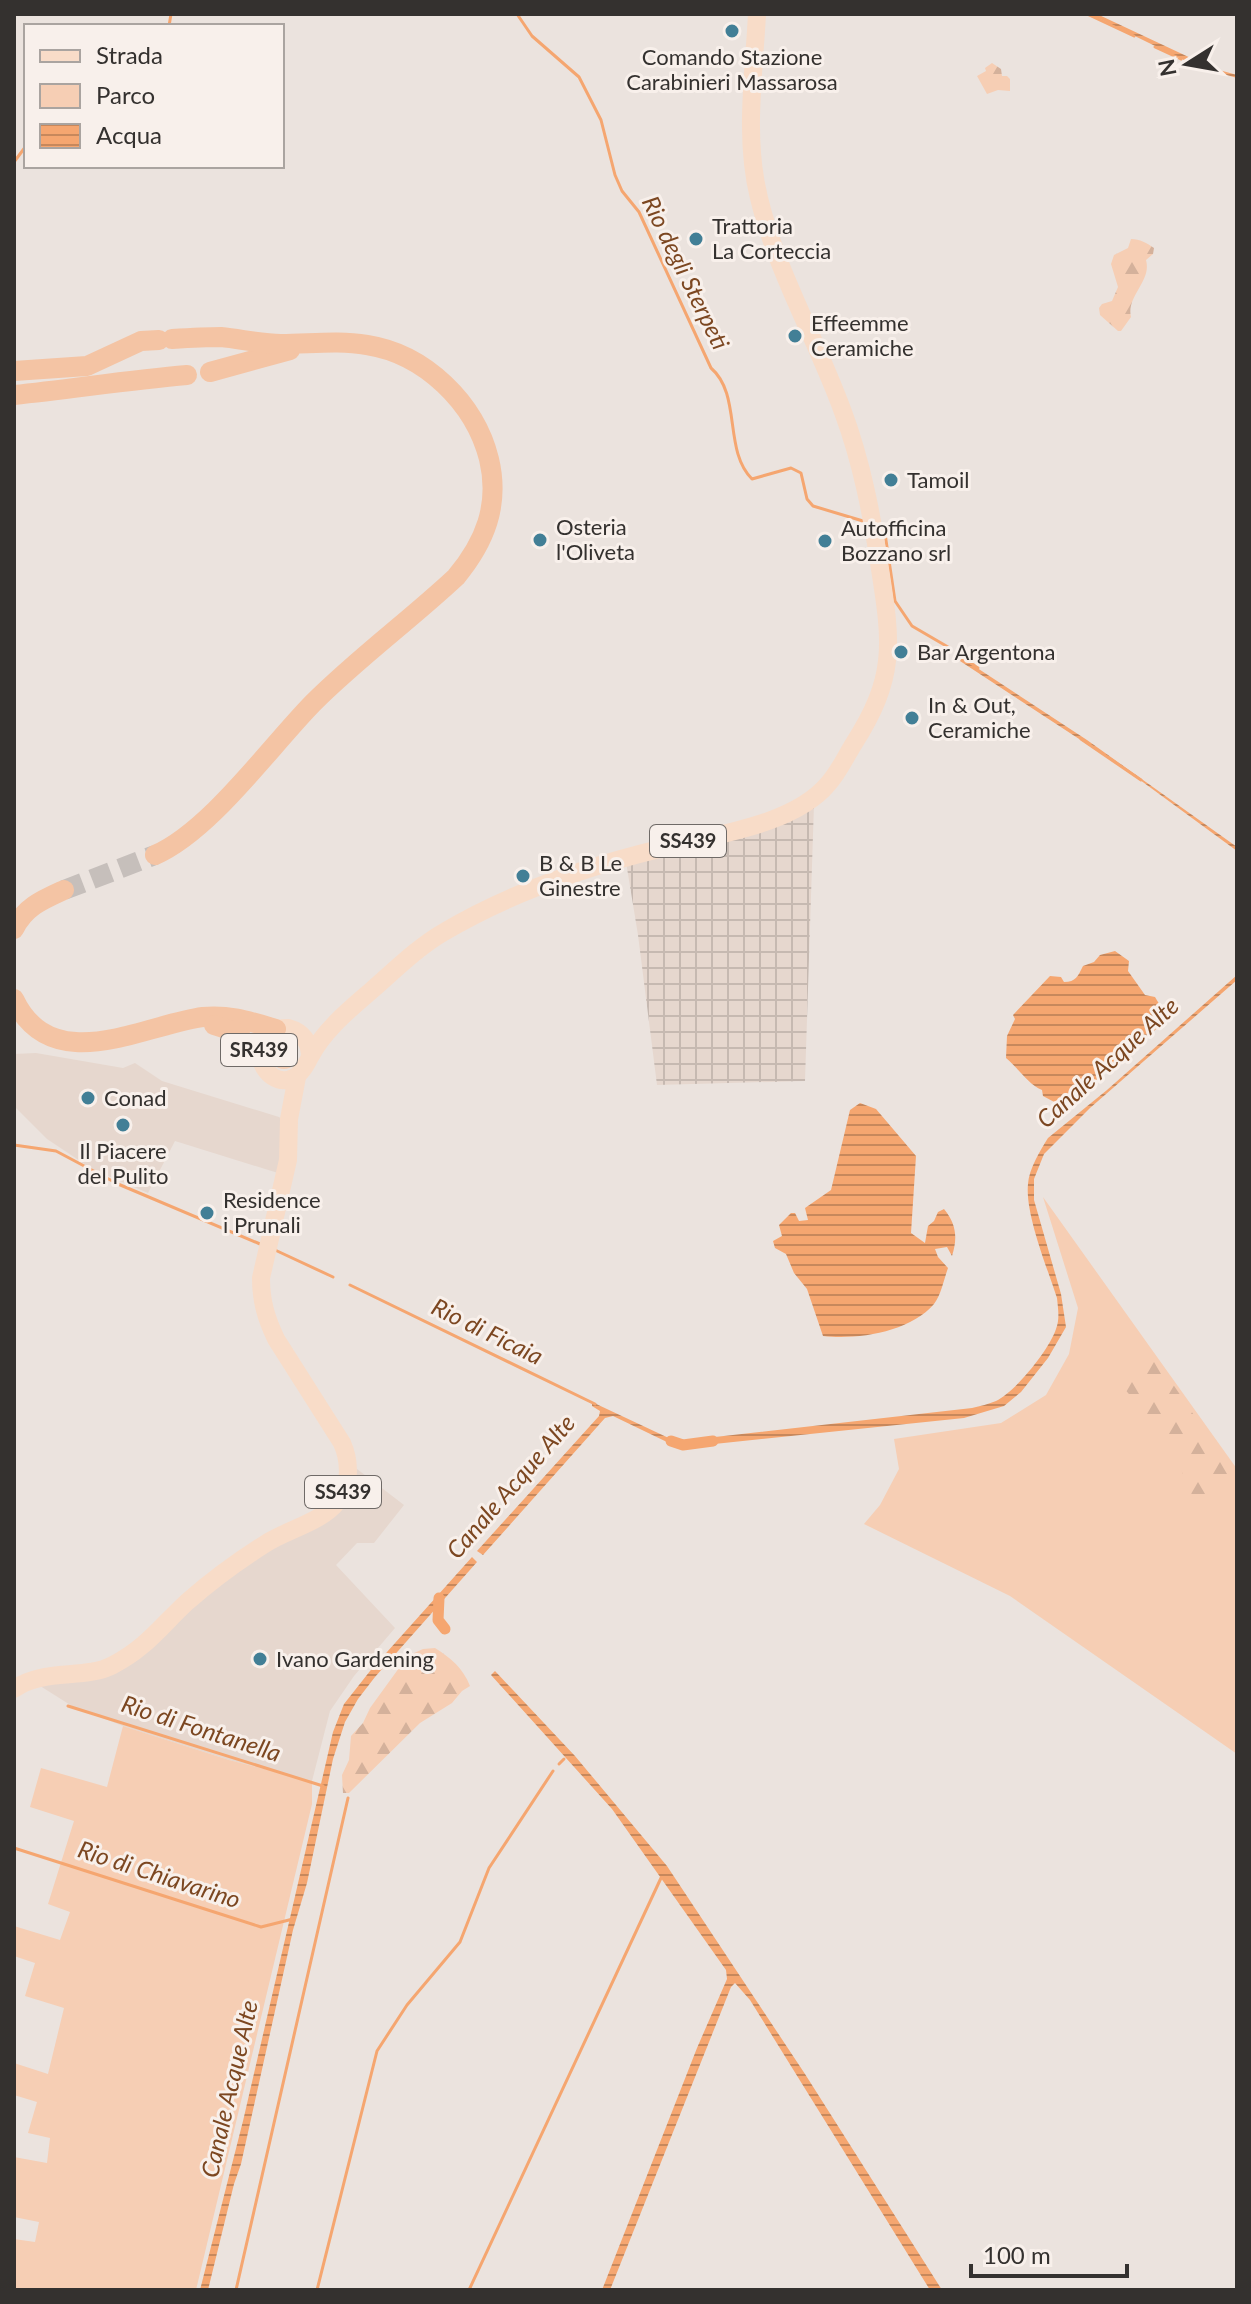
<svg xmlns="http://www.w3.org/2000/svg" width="1251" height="2304" viewBox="0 0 1251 2304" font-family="Lato,sans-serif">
	<defs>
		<pattern id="industrial-grid" width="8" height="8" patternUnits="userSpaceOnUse" patternTransform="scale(2)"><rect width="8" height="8" fill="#e6d7ce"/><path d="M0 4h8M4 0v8" fill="none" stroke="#c6b9b1"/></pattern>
		<pattern id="forest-firs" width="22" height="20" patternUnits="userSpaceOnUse" patternTransform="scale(2)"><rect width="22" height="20" fill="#f6ceb4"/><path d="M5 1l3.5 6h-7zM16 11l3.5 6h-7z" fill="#d4b19b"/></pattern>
		<pattern id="water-rules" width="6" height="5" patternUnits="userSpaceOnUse" patternTransform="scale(2)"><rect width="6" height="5" fill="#f5a670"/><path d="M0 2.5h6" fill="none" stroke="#c7885c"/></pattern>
	</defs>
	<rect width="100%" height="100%" fill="#ebe3de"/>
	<g fill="#e6d7ce">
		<path d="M36,1053L123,1068L135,1063L162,1081L279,1117L283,1120V1132L278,1173L175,1141L148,1193L92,1169L47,1139L14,1106V1054Z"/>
		<path d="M357,1469L404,1505L374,1543H357L336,1565L395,1628L354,1676L330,1711L312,1781L229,1760L123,1726L72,1706L37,1684L117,1671L191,1604L285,1540L355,1477Z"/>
	</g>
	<path fill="url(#industrial-grid)" d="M814,804L805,1081L657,1085L638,935L626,862Z"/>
	<g fill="#f6ceb4">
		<circle cx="284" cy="1055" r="14"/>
		<path d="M1043,1197L1237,1469V1754L1010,1596L864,1524L880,1505L899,1469L894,1439L1001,1423L1046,1395L1069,1354L1078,1308Z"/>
		<path d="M123,1726L229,1760L312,1781V1804L196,2290H14V2239L35,2242L39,2222L14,2217V2157L47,2163L50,2138L28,2133L37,2102L14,2095V2063L48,2074L64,2008L25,1996L35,1963L14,1956V1926L60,1940L70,1912L48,1904L74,1821L30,1807L41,1768L107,1787Z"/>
	</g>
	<g fill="url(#forest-firs)">
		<path d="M992,63L1001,69L1002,76H1007L1010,79V91L998,90L987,94L977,76L986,71L985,68Z"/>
		<path d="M1131,239C1140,239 1147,243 1154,248L1153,254L1146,260C1152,281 1126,296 1131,317L1121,331H1118L1100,315L1099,308L1102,304L1112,301L1118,287L1111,264L1114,255L1128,248Z"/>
		<path d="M1149,1356L1166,1374L1234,1474V1480L1218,1501L1208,1502L1190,1493L1174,1450L1158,1439L1143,1410L1121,1385L1124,1375Z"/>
		<path d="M435,1648C451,1658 463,1668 470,1686L462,1691L452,1703L420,1723L349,1793H343L342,1775L349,1760L351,1736L363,1723L370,1708L399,1668L412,1654L423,1649Z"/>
	</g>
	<g fill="url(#water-rules)">
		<path d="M1085,14H1097L1212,68L1237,75V78L1196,66L1100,19Z"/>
		<path d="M962,658L1087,740L1237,847V851L1125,769L960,661Z"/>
		<path d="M1115,951L1129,961L1128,971L1145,995L1155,997L1167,1017L1162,1024L1072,1101L1058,1104L1043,1096L1042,1090C1028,1084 1019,1069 1006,1058L1007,1036L1015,1019L1013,1015L1050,976L1061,977L1064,982C1076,982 1078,976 1083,966L1094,962L1100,955Z"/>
		<path d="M1237,975V980L1090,1108L1044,1154L1034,1179V1200L1061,1294L1066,1327L1048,1358L1021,1392L1004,1406L964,1418L705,1445L697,1439L972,1408C980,1406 989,1404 996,1401C1016,1391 1049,1350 1056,1329C1060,1319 1058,1308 1057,1298C1047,1267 1025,1214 1028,1184C1029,1169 1040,1151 1048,1138L1107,1090Z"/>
		<path d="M860,1103L876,1109L916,1156L911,1233L925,1243L928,1226L934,1221L938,1212L944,1209C956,1224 958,1237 952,1256L947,1247L935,1249L938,1257L948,1268C944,1279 941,1295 934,1304C910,1332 858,1340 823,1336L807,1289L794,1273L786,1254L775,1248L773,1241L782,1236L779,1225L791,1213H795L799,1221L808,1220L805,1208L831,1190L850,1110Z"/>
		<path d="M592,1402L690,1448L669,1443L613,1416L605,1418L483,1555L477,1551L599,1416L600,1411L592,1406Z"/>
		<path d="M472,1557L477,1562L375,1677L358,1699L345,1722L333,1759L307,1883L293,1930L241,2164L234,2184L208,2290H200L243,2121L333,1732L344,1704L370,1671Z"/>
		<path d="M495,1671L575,1756L667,1866L805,2074L942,2290H930L750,2000L735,1983L731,1987L610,2290H602L697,2048L727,1979L726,1970L612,1809L491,1675Z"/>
	</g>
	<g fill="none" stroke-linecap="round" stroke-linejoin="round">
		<g stroke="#f5a670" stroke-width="3">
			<path d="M517,14L532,36L579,77L601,120L615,175L622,191L639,212L711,368C742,395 723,450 752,479L791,468L801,473L807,499L813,506L863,521"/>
			<path d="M1087,14L1134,36"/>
			<path d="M169,26L171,14"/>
			<path d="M1155,47L1181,59"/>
			<path d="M14,162L26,146"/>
			<path d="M884,527L895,601L912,626L948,647"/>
			<path d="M962,657L978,668"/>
			<path d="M1081,739L1141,780"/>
			<path d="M14,1145L56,1151L118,1184L260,1244"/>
			<path d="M275,1250L333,1277"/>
			<path d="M350,1285L595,1404"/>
			<path d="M68,1706L323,1786"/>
			<path d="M559,1764L564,1759"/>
			<path d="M14,1848L261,1927L293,1919"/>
			<path d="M236,2290L348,1798"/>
			<path d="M317,2290L377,2051L407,2005L460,1942L489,1868L553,1771"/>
			<path d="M469,2290L661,1878"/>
		</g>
		<g stroke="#f5a670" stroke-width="11">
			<path d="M671,1441L683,1445L713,1441"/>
			<path d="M439,1598L438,1620L445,1629"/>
		</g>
		<path stroke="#c6bfbb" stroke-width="20" stroke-dasharray="20 10" stroke-linecap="butt" d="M64,890L155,855"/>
		<g stroke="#f8dcc8" stroke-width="18">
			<path d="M310,1057C310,1042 303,1032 288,1028C226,1028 279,1123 310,1057C324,1030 350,1009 372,990C395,970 418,947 444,932C510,893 585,867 659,849C711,835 793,826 828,784C838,773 845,758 853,745C896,678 892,645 880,569C872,516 862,463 843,412C817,340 777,273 759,198C744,138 754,74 757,14"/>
			<path d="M14,1689C43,1668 85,1680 113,1665C146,1648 161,1626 187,1602C211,1581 238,1561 265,1544C288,1529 321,1523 338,1501C351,1485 350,1461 342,1443L276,1339C266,1318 261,1301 261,1278L288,1160L289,1119L297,1077"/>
		</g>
		<g stroke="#f4c4a4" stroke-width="20">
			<path d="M14,371L87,366L141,341L159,340"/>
			<path d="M210,372L290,350"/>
			<path d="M14,395C72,389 129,380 187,375"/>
			<path d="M155,855C210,831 269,748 313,703C358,658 410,620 456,577C485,542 500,505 489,459C475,403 425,354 367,345C338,340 310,344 281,344C261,344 241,339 221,337C205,337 188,338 172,339"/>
			<path d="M14,929C25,907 42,900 64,890"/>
			<path d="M14,999C52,1079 143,1025 203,1017C228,1014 252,1022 276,1029"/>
			<path d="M214,1025L236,1032L259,1057"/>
		</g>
	</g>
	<g fill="#427f96" stroke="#f8f0eb" stroke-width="3">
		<circle cx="732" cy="31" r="8"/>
		<circle cx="696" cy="239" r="8"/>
		<circle cx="795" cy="336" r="8"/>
		<circle cx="891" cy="480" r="8"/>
		<circle cx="540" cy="540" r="8"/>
		<circle cx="825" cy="541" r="8"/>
		<circle cx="901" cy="652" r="8"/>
		<circle cx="912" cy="718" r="8"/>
		<circle cx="523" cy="876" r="8"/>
		<circle cx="88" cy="1098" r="8"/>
		<circle cx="123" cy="1125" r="8"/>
		<circle cx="207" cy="1213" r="8"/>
		<circle cx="260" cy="1659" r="8"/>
	</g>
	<g text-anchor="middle" stroke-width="6" stroke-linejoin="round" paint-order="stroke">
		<g fill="#f8f0eb" stroke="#6f6a67" stroke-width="2">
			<rect x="650" y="825" width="76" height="32" rx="6"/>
			<rect x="221" y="1034" width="76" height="32" rx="6"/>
			<rect x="305" y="1476" width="76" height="32" rx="6"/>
		</g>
		<g font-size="20" font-weight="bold" fill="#34312f">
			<text x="688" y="848">SS439</text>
			<text x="259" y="1057">SR439</text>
			<text x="343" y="1499">SS439</text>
		</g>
		<g font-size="22" fill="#34312f" stroke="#f8f0eb" text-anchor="start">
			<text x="732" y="65" text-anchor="middle">Comando Stazione<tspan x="732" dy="25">Carabinieri Massarosa</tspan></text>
			<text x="712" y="234">Trattoria<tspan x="712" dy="25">La Corteccia</tspan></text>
			<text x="811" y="331">Effeemme<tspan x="811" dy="25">Ceramiche</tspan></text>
			<text x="907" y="488">Tamoil</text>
			<text x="556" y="535">Osteria<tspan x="556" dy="25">l'Oliveta</tspan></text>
			<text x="841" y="536">Autofficina<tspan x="841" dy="25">Bozzano srl</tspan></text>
			<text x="917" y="660">Bar Argentona</text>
			<text x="928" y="713">In &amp; Out,<tspan x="928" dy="25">Ceramiche</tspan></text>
			<text x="539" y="871">B &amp; B Le<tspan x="539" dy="25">Ginestre</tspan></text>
			<text x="104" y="1106">Conad</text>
			<text x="123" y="1159" text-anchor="middle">Il Piacere<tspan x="123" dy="25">del Pulito</tspan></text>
			<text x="223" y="1208">Residence<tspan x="223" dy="25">i Prunali</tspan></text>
			<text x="276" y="1667">Ivano Gardening</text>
		</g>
		<g font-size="24" font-style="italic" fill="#7c4721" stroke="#f8f0eb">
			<text transform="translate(685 273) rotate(64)" y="8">Rio degli Sterpeti</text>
			<text transform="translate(1108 1063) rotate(-42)" y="8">Canale Acque Alte</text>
			<text transform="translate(487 1332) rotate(26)" y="8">Rio di Ficaia</text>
			<text transform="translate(511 1487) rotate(-49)" y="8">Canale Acque Alte</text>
			<text transform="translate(201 1729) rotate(18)" y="8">Rio di Fontanella</text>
			<text transform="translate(159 1875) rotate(18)" y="8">Rio di Chiavarino</text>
			<text transform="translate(230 2089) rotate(-77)" y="8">Canale Acque Alte</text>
		</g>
	</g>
	<rect width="1251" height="2304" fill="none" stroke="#34312f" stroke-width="32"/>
	<rect x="24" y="24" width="260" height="144" fill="#f8f0eb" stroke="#aaa4a0" stroke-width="2"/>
	<rect x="40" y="50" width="40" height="12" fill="#f8dcc8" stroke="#aaa4a0" stroke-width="2"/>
	<text x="96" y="64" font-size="24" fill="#34312f">Strada</text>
	<rect x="40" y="84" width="40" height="24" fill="#f6ceb4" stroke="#aaa4a0" stroke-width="2"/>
	<text x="96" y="104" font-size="24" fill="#34312f">Parco</text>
	<rect x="40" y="124" width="40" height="24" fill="url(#water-rules)" stroke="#aaa4a0" stroke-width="2"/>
	<text x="96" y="144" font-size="24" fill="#34312f">Acqua</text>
	<g transform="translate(1187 64) rotate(259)" stroke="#f8f0eb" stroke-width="6" paint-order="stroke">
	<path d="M0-6L14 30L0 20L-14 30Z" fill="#34312f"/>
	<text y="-12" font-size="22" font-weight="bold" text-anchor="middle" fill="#34312f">N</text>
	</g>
	<path d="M971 2264v12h156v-12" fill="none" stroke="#34312f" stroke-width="4"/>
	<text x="983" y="2264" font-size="24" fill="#34312f" stroke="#f8f0eb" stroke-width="6" paint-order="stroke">100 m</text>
</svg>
